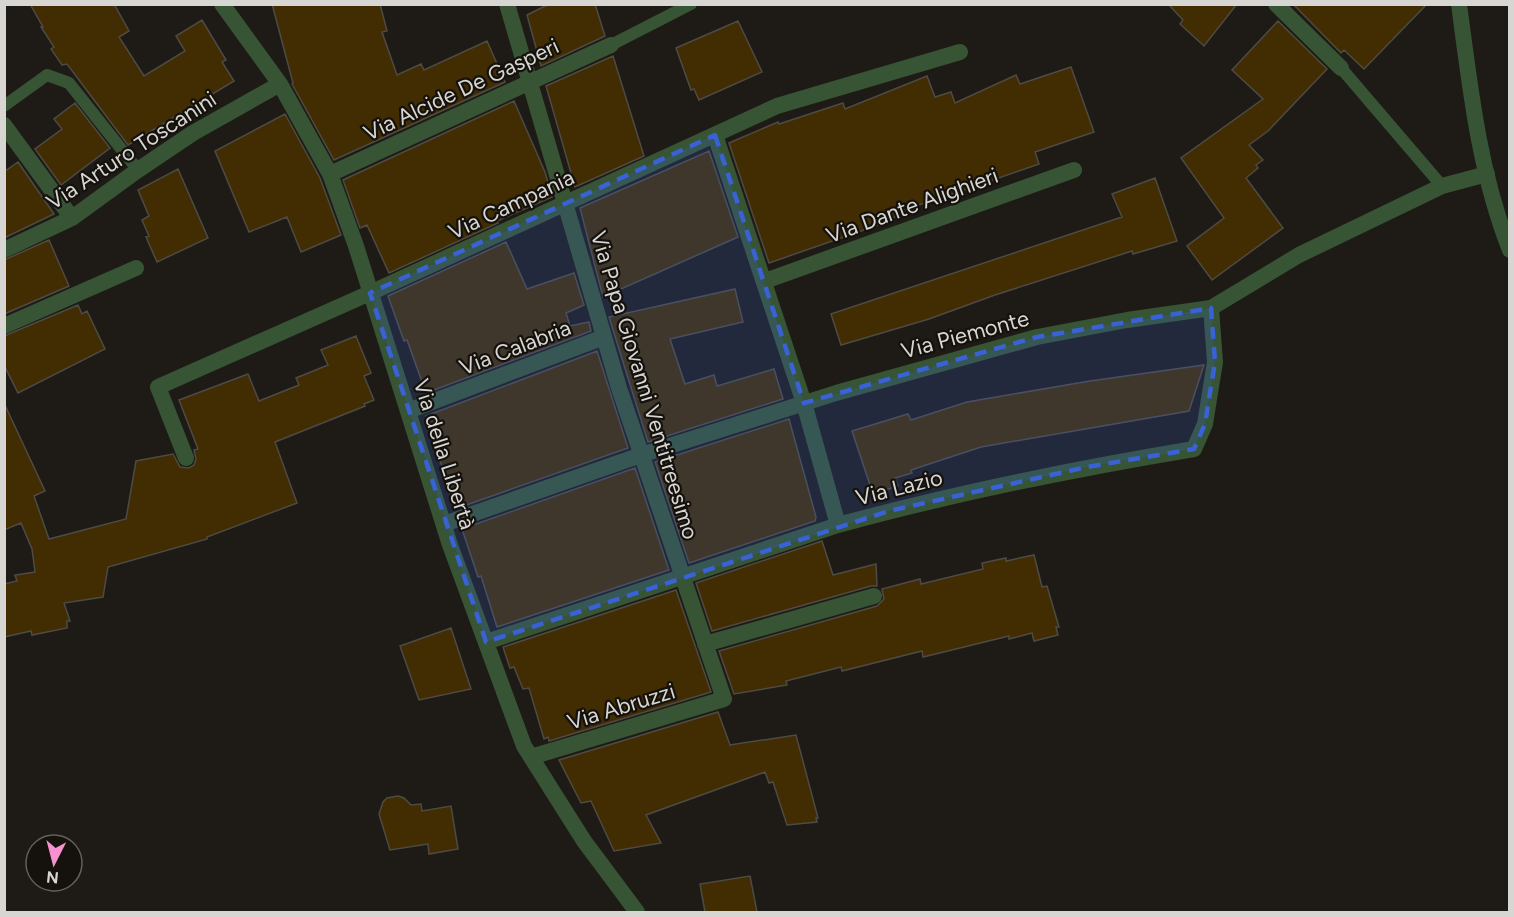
<svg xmlns="http://www.w3.org/2000/svg" width="1514" height="917" viewBox="0 0 1514 917" font-family="Figtree,sans-serif">
	<rect width="100%" height="100%" fill="#1e1b16"/>
	<path fill="#422c01" stroke="#4e4b45" stroke-width="1.5" d="M30 4H114L129 31 119 37 144 76 185 51 176 36 202 20 226 60 222 62 234 81 128 145 67 64 62 65 51 49 54 47 41 27H43Z
		M272 4H380L387 31 382 32 397 75 421 64 424 70 487 41 505 82 334 160 292 84 293 83Z
		M549 4H595L605 36 541 66 527 15Z
		M1168 4H1237L1204 46 1180 24 1183 20Z
		M1293 4H1427L1364 69 1344 50 1341 53Z
		M738 21 762 72 699 100 694 89 691 90 676 48Z
		M1278 21 1327 69 1268 131 1249 145 1263 160 1256 165 1258 168 1246 178 1283 228 1212 280 1187 246 1224 218 1181 158 1263 99 1232 70Z
		M613 56 644 156 575 187 546 86Z
		M1071 67 1094 132 1035 152 1039 164 933 201 932 200 897 213 898 216 880 222 881 224 769 263 729 143 778 122 779 124 843 103 845 109 927 76 935 97 951 92 955 103 1016 75 1020 84Z
		M514 101 545 172 552 197 497 221 498 223 389 273 367 225 360 228 343 180Z
		M75 103 110 148 61 185 35 149 62 129 54 119Z
		M285 114 320 178 341 235 301 252 287 217 249 232 215 151Z
		M709 151 738 237 603 297 580 208Z
		M18 162 54 214 4 238V172Z
		M178 169 208 238 157 262 146 237 149 236 142 220 149 216 138 190Z
		M1155 178 1177 241 1133 254 1132 251 995 295 929 319 841 345 831 314 1122 217 1112 194Z
		M49 240 69 286 4 314V260Z
		M506 242 527 289 574 273 584 305 566 313 570 326 589 322 591 331 426 393 407 340 404 341 388 296Z
		M735 289 743 322 670 339 685 384 714 375 717 386 774 369 783 399 648 442 609 317Z
		M78 305 82 314 87 311 105 349 18 393 4 365V336Z
		M356 336 371 373 364 376 374 400 364 404 365 406 275 442 297 503 207 537V539L108 567 103 597 64 603 70 621H67V628L32 635 31 631 4 637V584L17 581 15 575 35 572 32 549 21 523 4 530V403L45 491 34 496 49 539 126 519 136 461 173 454 180 467 189 468 194 465 196 459 194 450 198 449 179 400 248 374 259 401 299 385 296 378 328 365 321 350Z
		M597 351 628 448 455 509 426 416Z
		M1204 365 1189 411 981 447 911 470 912 473 895 478 898 486 873 494 852 431 908 414 911 420 967 402 1090 381Z
		M789 419 816 517 815 521 689 563 655 462Z
		M635 468 669 570 497 627 481 576 478 577 462 529Z
		M822 541 833 575 876 564 877 586H871L712 631 696 583Z
		M1034 555 1042 587 1047 586 1059 627H1056L1058 635 1034 641 1032 633 1009 639V636L923 657 922 651 842 671 841 667 786 681 787 685 734 694 719 651 877 606 884 599 882 589 920 579 921 584 983 569 982 563 1006 558V561Z
		M676 590 711 692 549 741 548 737 544 739 529 688 523 689 514 667 510 668 503 647Z
		M451 628 471 689 419 700 400 646Z
		M718 712 730 745 796 735 818 818H816L817 822 787 825 773 782 769 783 765 772 646 815 661 843 614 851 591 801 581 803 559 760Z
		M398 796 404 798 411 805 421 804 422 811 451 806 458 849 429 854 428 844 390 850 379 814 383 802 387 798Z
		M750 876 757 912H705L700 884Z"/>
	<g fill="none" stroke-linecap="round" stroke-linejoin="round">
		<path stroke="#375434" stroke-width="12" d="M611 45 691 4
			M1341 68 1442 186
			M4 106 47 75 69 83 138 170"/>
		<path stroke="#375434" stroke-width="16" d="M222 4 280 84 330 174 356 246 450 545 524 746 584 841 637 912
			M507 4 619 388 724 699 531 757
			M1276 4 1341 68
			M4 125 72 218
			M715 135 804 403 838 525
			M330 174 611 45
			M4 250 72 218 138 170 193 133 280 84
			M765 281 1074 170
			M4 326 136 268
			M408 411 604 337
			M186 458 158 387 370 293 777 106 960 52
			M444 524 641 455 836 393 1037 337 1127 320 1211 308 1299 255 1442 186 1487 174
			M486 642 838 525C955 493 1074 469 1194 449L1205 424 1215 362 1211 308
			M705 644 874 596"/>
		<path stroke="#375434" stroke-width="16" d="M1459 4C1470 87 1479 172 1510 250"/>
	</g>
	<path fill="#3962d7" fill-opacity="0.2" stroke="#3962d7" stroke-width="4.5" stroke-dasharray="12 8" stroke-linejoin="round" d="M715 135 804 403 1037 337 1211 308 1215 362 1205 424 1194 449 1087 467 889 511 486 642 370 293Z"/>
	<g text-anchor="middle" stroke-width="4.5" stroke-linejoin="round" paint-order="stroke">
		<g font-size="22" fill="#d8d6d3" stroke="#15120d">
			<text transform="translate(461 89) rotate(-25)" y="8">Via Alcide De Gasperi</text>
			<text transform="translate(131 150) rotate(-33)" y="8">Via Arturo Toscanini</text>
			<text transform="translate(511 204) rotate(-25)" y="8">Via Campania</text>
			<text transform="translate(912 205) rotate(-20)" y="8">Via Dante Alighieri</text>
			<text transform="translate(965 334) rotate(-15)" y="8">Via Piemonte</text>
			<text transform="translate(515 347) rotate(-21)" y="8">Via Calabria</text>
			<text transform="translate(645 385) rotate(73)" y="8">Via Papa Giovanni Ventitreesimo</text>
			<text transform="translate(445 454) rotate(72)" y="8">Via della Libertà</text>
			<text transform="translate(899 487) rotate(-14)" y="8">Via Lazio</text>
			<text transform="translate(621 706) rotate(-17)" y="8">Via Abruzzi</text>
		</g>
	</g>
	<rect width="1514" height="917" fill="none" stroke="#d8d6d3" stroke-width="12"/>
	<g transform="translate(54 863) rotate(186)"><circle r="28" fill="#15120d" stroke="#63605c" stroke-width="1.5"/>
	<path d="M0-4.5L10 22L0 15L-10 22Z" fill="#f790ce"/>
	<text y="-9" font-size="16" font-weight="bold" text-anchor="middle" fill="#d8d6d3">N</text>
	</g>
</svg>
